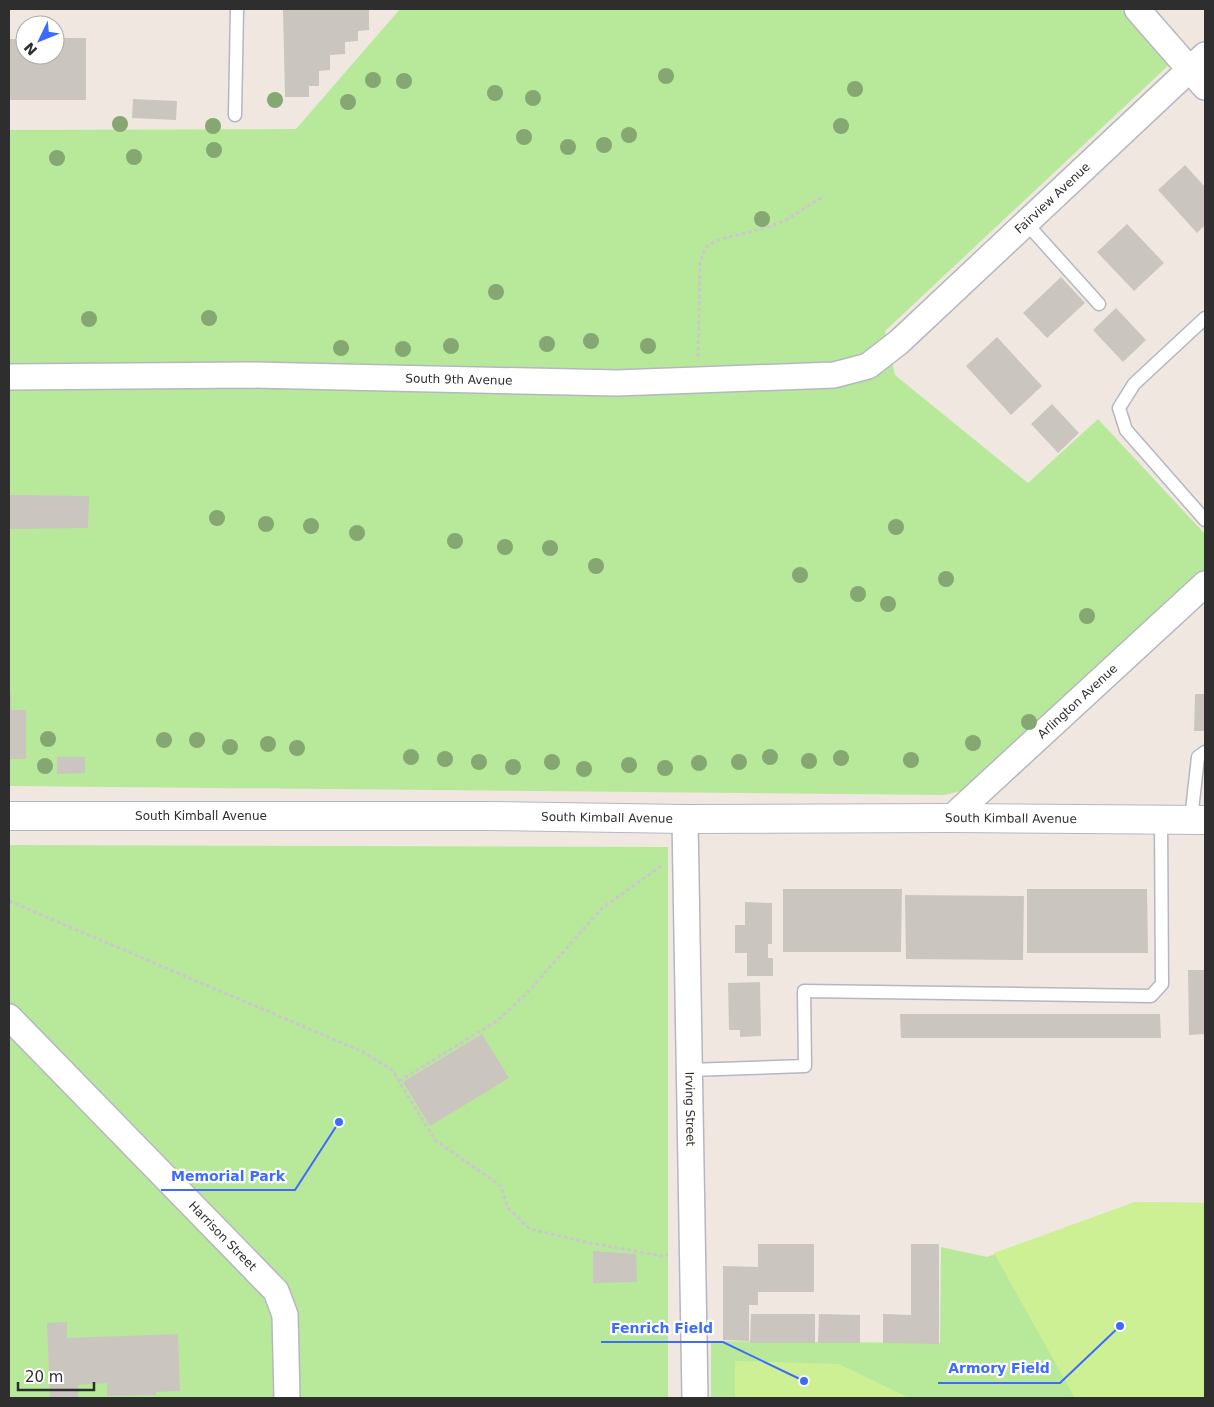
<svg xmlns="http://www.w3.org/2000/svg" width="1214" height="1407" viewBox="0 0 1214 1407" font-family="'DejaVu Sans',sans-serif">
	<rect width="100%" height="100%" fill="#f0e8e0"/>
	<path fill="#b8e99a" d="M400 9H1121L1171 63 885 331 895 375 1028 483 1098 419 1205 534V571L975 782 961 791 945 795 9 786V130L296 129Z
		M9 845 668 847V1398H9Z
		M1135 1202 1205 1203V1398H711V1341L940 1343 941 1247 987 1257Z"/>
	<path fill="#cef095" d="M1135 1202 1205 1203V1398H1075L994 1253Z
		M735 1361 839 1364 909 1398H735Z"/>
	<path fill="#cbc5bf" d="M283 9H369V30L358 31V41L345 42V54L330 55V70L319 71V86H309V97H285Z
		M55 38H86V100H9V39H25V55H55Z
		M133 99 177 101 176 120 132 118Z
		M1185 165 1205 187V225L1197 233 1158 190Z
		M1127 224 1164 263 1134 291 1097 252Z
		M1061 277 1085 303 1047 338 1023 313Z
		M1116 308 1146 340 1123 362 1093 330Z
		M997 337 1042 386 1011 415 966 366Z
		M1052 404 1079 433 1058 453 1031 424Z
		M9 495 89 496 88 528 9 529Z
		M9 694H11V710H26V759H9Z
		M1195 694H1205V731H1194Z
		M57 757H85V773L57 774Z
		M783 889H902L901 952H783Z
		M1027 889H1147L1148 953H1027Z
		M905 895 1024 896 1023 960 906 959Z
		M745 902 772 903V944H768V958H773V976H747V953H735V925H745Z
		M1188 970H1205V1034L1189 1035Z
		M760 982 761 1036 740 1037V1030H729L728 983Z
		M900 1014H1160L1161 1038H901Z
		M482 1034 509 1078 430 1126 403 1082Z
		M758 1244H814V1292H758V1305H749V1341L723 1340V1266L758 1267Z
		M911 1244H939V1344L883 1343V1314L911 1315Z
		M593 1251 636 1254 637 1282 593 1283Z
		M751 1314H815V1343H750Z
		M819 1314 860 1315V1343H818Z
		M67 1322V1338L178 1334 180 1391 156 1392V1395L107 1396V1383L78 1385V1398H50L47 1323Z"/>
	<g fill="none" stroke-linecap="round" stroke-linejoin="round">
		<defs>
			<path id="lane" d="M235 115 237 9
				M1026 223 1099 304
				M1205 318 1134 384 1119 408 1126 430 1205 520
				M1191 819 1198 757 1205 752
				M689 1070 805 1066 804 991 1151 996 1162 984 1161 819"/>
			<g id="street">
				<path d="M1137 9 1205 87"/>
				<path id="s1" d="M9 377 250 375 617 383 834 375 868 366 899 342 1205 55"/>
				<path id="s2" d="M951 818 1205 584"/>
				<path id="s3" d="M685 819 695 1398"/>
				<path id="s4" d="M9 1017 276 1291 285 1315 287 1398"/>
			</g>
			<g id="secondary">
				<path id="s5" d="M9 816H488L685 819 951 818 1205 820"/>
			</g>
		</defs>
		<use href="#lane" stroke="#b4b7c2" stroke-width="15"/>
		<use href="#street" stroke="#b4b7c2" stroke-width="28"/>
		<use href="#secondary" stroke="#b4b7c2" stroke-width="30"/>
		<path stroke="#c9c9c9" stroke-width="3" stroke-dasharray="4 2.5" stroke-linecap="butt" d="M698 357 700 263 705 248 712 243 725 238 766 228 786 220 824 196
			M9 901 363 1052 392 1070 435 1140 501 1186 508 1208 530 1229 590 1243 662 1256 668 1255
			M399 1081 497 1021 527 993 601 909 661 866"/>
		<use href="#lane" stroke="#fff" stroke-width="12"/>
		<use href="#street" stroke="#fff" stroke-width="25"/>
		<use href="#secondary" stroke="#fff" stroke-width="28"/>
	</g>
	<g fill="#85a771">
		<circle cx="666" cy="76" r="8"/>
		<circle cx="373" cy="80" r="8"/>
		<circle cx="404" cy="81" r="8"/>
		<circle cx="855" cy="89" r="8"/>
		<circle cx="495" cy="93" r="8"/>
		<circle cx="533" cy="98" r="8"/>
		<circle cx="275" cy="100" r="8"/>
		<circle cx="348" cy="102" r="8"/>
		<circle cx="120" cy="124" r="8"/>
		<circle cx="213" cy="126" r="8"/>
		<circle cx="841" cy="126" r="8"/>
		<circle cx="629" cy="135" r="8"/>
		<circle cx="524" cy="137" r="8"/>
		<circle cx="604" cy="145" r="8"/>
		<circle cx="568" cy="147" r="8"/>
		<circle cx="214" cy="150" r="8"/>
		<circle cx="134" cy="157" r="8"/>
		<circle cx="57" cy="158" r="8"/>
		<circle cx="762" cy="219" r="8"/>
		<circle cx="496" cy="292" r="8"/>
		<circle cx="209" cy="318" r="8"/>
		<circle cx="89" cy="319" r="8"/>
		<circle cx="591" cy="341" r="8"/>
		<circle cx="547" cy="344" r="8"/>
		<circle cx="451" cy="346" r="8"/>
		<circle cx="648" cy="346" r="8"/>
		<circle cx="341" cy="348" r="8"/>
		<circle cx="403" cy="349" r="8"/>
		<circle cx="217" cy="518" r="8"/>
		<circle cx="266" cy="524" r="8"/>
		<circle cx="311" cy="526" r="8"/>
		<circle cx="896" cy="527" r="8"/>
		<circle cx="357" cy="533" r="8"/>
		<circle cx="455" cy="541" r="8"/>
		<circle cx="505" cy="547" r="8"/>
		<circle cx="550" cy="548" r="8"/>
		<circle cx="596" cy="566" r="8"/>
		<circle cx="800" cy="575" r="8"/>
		<circle cx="946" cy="579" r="8"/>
		<circle cx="858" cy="594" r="8"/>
		<circle cx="888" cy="604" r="8"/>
		<circle cx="1087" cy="616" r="8"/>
		<circle cx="1029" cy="722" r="8"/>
		<circle cx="48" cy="739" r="8"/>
		<circle cx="164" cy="740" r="8"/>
		<circle cx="197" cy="740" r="8"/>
		<circle cx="973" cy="743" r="8"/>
		<circle cx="268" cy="744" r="8"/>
		<circle cx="230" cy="747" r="8"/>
		<circle cx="297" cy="748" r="8"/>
		<circle cx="411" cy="757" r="8"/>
		<circle cx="770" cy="757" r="8"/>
		<circle cx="841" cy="758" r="8"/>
		<circle cx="445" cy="759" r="8"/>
		<circle cx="911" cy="760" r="8"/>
		<circle cx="809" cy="761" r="8"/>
		<circle cx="479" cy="762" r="8"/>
		<circle cx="552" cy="762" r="8"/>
		<circle cx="739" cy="762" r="8"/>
		<circle cx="699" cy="763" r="8"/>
		<circle cx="629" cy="765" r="8"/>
		<circle cx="45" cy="766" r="8"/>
		<circle cx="513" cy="767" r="8"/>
		<circle cx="665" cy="768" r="8"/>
		<circle cx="584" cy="769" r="8"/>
	</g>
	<g text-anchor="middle" stroke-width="4.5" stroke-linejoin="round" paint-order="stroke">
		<g font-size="12" fill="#2e2e2e" stroke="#fff">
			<text dy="4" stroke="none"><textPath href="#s1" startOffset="1110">Fairview Avenue</textPath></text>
			<text dy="4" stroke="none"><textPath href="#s1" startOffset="450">South 9th Avenue</textPath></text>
			<text dy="4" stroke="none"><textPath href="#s2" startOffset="172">Arlington Avenue</textPath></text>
			<text dy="4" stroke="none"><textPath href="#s5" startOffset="192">South Kimball Avenue</textPath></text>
			<text dy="4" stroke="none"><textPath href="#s5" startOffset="598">South Kimball Avenue</textPath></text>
			<text dy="4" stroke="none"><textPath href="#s5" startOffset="1002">South Kimball Avenue</textPath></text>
			<text dy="4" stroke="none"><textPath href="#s3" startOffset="290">Irving Street</textPath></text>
			<text dy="4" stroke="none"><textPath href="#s4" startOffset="306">Harrison Street</textPath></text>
		</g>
	</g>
	<path fill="none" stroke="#3d6aff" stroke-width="2" d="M339 1122L295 1190H161M804 1381L723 1342H601M1120 1326L1060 1383H938"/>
	<g fill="#3d6aff" stroke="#fff" stroke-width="2">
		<circle cx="339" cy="1122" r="5"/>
		<circle cx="804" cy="1381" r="5"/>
		<circle cx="1120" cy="1326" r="5"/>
	</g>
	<g font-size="14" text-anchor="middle" font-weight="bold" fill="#3d6aff" stroke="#fff" stroke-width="4.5" stroke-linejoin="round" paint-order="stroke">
		<text x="228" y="1181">Memorial Park</text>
		<text x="662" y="1333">Fenrich Field</text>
		<text x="999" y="1373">Armory Field</text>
	</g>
	<rect width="1214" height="1407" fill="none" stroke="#2e2e2e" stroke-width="20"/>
	<g transform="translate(40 40) rotate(227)"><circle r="24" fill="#ffffff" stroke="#ababab"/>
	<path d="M0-4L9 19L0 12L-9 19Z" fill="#3d6aff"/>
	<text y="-8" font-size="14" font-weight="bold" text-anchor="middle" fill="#2e2e2e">N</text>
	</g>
	<path d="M18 1382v8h76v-8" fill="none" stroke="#2e2e2e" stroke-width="2.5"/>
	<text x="25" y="1382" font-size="15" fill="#2e2e2e" stroke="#ffffff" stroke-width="4" paint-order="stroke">20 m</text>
</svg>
